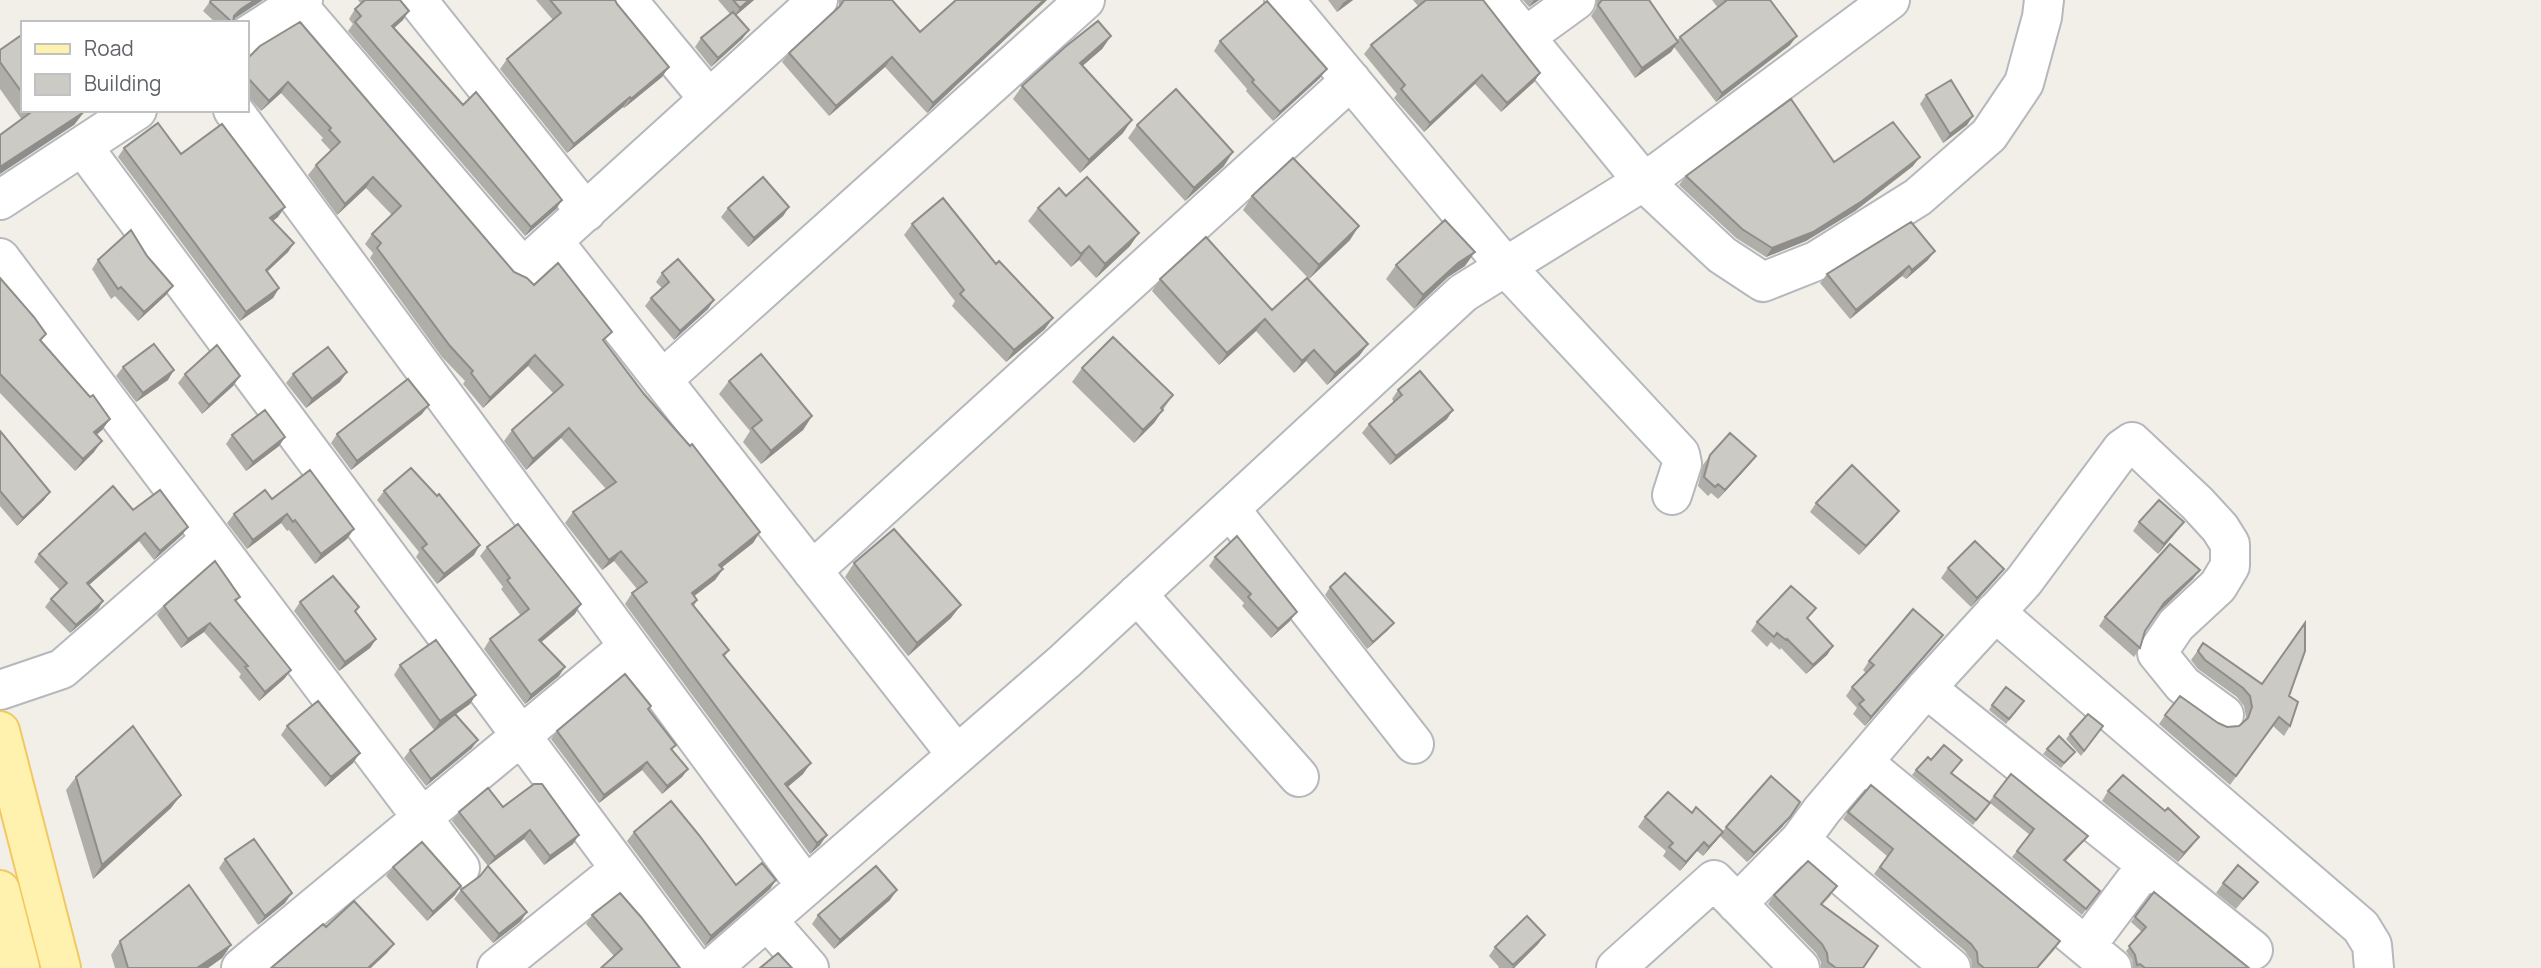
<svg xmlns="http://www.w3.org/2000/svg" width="2541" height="968" viewBox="0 0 2541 968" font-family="Manrope,sans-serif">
	<rect width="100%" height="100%" fill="#f1efe8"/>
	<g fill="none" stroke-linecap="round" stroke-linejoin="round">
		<defs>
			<path id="minor" d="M293 0 523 268 818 0
				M417 0 586 212
				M627 0 709 99
				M1284 0 1506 267 1680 454 1682 464 1672 495
				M1495 0 1643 181 1722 255 1763 282 1816 261 1918 197 1989 135 2024 83 2042 17 2044 0
				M247 36 303 0
				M1525 37 1576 0
				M233 110 806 886
				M83 147 694 968
				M0 200 137 110
				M553 241 957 755
				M0 258 460 868
				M662 380 1085 0
				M1230 509 1414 744
				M812 571 1351 80
				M1137 594 1299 777
				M1995 612 2361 927 2372 945 2374 968
				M1926 688 2253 950
				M0 690 62 669 211 539
				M1864 763 2112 968
				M1800 840 1951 968
				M1737 904 1800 840 1822 810 1926 688 2024 581 2122 449 2132 442 2197 503 2220 528 2230 544V566L2218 586 2176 625 2157 653 2183 685 2224 715
				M767 920 809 968
				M2086 946 2147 865
				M241 968 628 647
				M497 968 620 869
				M712 968 1065 661 1463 293 1660 171 1890 0
				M1616 968 1714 880 1800 968"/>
			<path id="major" d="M0 731 61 968
				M0 890 20 968"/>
		</defs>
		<use href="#minor" stroke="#b5b8bc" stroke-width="42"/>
		<use href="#major" stroke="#f2c960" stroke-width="42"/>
		<use href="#minor" stroke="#fff" stroke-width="38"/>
		<use href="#major" stroke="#fff2af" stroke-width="38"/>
	</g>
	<path fill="#afaea9" d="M211 0 235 18 233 23H216L203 11Z
		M358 0H400L403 20 394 28 463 105 562 200 556 209 525 236 348 31 353 24 349 19 355 9 361 4Z
		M536 0H615L662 77 624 108 623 107 567 153 500 69 507 59 553 20Z
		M718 0H754L736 15 749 30 742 39 711 67 695 47 701 38 730 14Z
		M839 0H892L920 32 1047 0 927 113 885 67 829 116 782 62 789 53 839 7Z
		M1328 0H1353L1337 12Z
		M1413 0H1483L1540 73 1534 82 1501 112 1475 84 1424 132 1394 98 1397 94 1364 54 1371 45 1418 6Z
		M1523 0H1539L1529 7Z
		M1597 0H1649L1677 40 1680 37 1718 8 1712 0H1770L1790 45 1716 102 1674 47 1671 52 1635 78 1591 16 1596 8Z
		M23 34V110H83L84 112 74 125 22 120 0 89V50Z
		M1111 36 1102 49 1082 66 1123 133 1080 173 1013 99 1022 86Z
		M1220 41 1320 78 1273 121 1246 91 1247 89 1214 51Z
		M260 46 514 272 534 285 605 342 644 394 760 532 753 543 721 568 723 569 715 580 694 596 697 600 694 606 729 650 725 656 803 774 788 787 820 845 810 854 625 604 632 593 637 589 614 561 602 570 565 523 573 512 606 489 561 438 526 470 504 441 512 430 554 394 528 366 483 408 463 384 465 381 442 357 370 258 373 253 365 244 372 234 392 215 366 188 337 215 308 175 316 165 331 151 321 140 323 138 281 93 261 111 247 95V59Z
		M1926 95 1967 125 1943 143 1920 104Z
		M1137 125 1224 166 1185 201 1128 138Z
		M124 148 181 154 278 217 273 221 294 243 288 252 267 272 279 288 273 298 240 321 118 157Z
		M1834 162 1913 166 1855 211 1806 241 1766 257 1736 238 1679 185 1686 176Z
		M1066 196 1130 246 1096 278 1079 260 1071 267 1028 221 1038 208Z
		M1252 196 1350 240 1309 279 1243 210Z
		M789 207 783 216 748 247 721 217 728 208Z
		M912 224 1045 329 1006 362 952 306 955 301 904 235Z
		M147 256 173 286 166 295 138 321 115 296 111 299 92 269 98 260Z
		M1928 260 1906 279 1902 276 1850 319 1820 283 1827 274Z
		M1396 265 1465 266 1448 277 1414 309 1386 279Z
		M662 273 714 300 708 309 674 340 645 306 651 298 662 288 656 282Z
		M0 278 46 334 41 341 90 397 110 419 102 430 96 435 94 452 75 471 0 393Z
		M1160 279 1272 310 1368 344 1359 356 1327 385 1306 361 1294 373 1256 331 1219 365 1152 291Z
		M123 367 168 380 136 402 116 376Z
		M1082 368 1173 395 1154 423 1134 443 1072 382Z
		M185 374 240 376 233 386 202 414 178 383Z
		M293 374 340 382 306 408 286 383Z
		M729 381 812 416 803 430 761 464 743 442 750 431 719 394Z
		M1398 390 1447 419 1390 465 1362 433 1369 424 1394 402 1392 399Z
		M422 414 351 470 331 443 337 434Z
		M0 431 44 500 17 526 0 506Z
		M232 435 285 437 279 446 246 471 226 444Z
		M1710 455 1756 456 1749 465 1718 499 1711 493 1708 496 1698 486 1703 465Z
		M384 491 474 555 437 584 416 557 419 552 377 500Z
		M272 499 347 539 315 564 289 530 287 531 281 523 247 549 227 523 234 514Z
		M1816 503 1899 511 1892 520 1859 555 1810 512Z
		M133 510 182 535 154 560 139 541 89 585 103 601 98 609 70 633 45 607 51 599 60 590 34 562 39 554Z
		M2139 522 2177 531 2158 554 2133 531Z
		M487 547 575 614 541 642 559 676 525 704 484 649 490 639 521 616 501 589 503 587 480 556Z
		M1215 557 1290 621 1271 638 1242 606 1244 603 1209 566Z
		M854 563 951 618 908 656 845 577Z
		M1948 568 1997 578 1971 607 1941 578Z
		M2200 570 2193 579 2158 612 2145 631 2140 648 2134 657 2099 626 2105 617Z
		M1330 587 1388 630 1367 649 1325 595Z
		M240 597 236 602 291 670 284 679 259 701 239 677 241 674 204 632 181 648 157 615 164 606Z
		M300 602 359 607 356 612 376 639 370 648 339 671 294 611Z
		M1808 619 1833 646 1827 655 1806 674 1781 648 1780 650 1771 642 1767 647 1751 631 1757 622Z
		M2203 643 2262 684 2289 696 2290 726 2284 736 2273 726 2230 785 2159 724 2165 715 2218 723 2227 727 2239 726 2244 722 2246 717 2244 706 2237 697 2198 669 2191 660Z
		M1936 644 1865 726 1853 714 1857 708 1846 696 1852 687 1866 673 1863 670 1869 661Z
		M400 665 470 704 456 714 472 748 426 786 404 758 410 750 443 723 434 730 394 675Z
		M2024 701 2006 724 1989 710 1992 705Z
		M649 710 672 750 688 769 682 777 662 794 642 770 599 803 551 739 557 731Z
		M287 726 353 763 325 787 281 735Z
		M2103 726 2081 756 2066 739 2070 734Z
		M2047 749 2075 752 2061 768 2043 754Z
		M1931 760 1952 773 1989 802 2011 774 2088 836 2083 842 2065 861 2100 891 2082 915 2012 857 2030 835 1990 803 1973 825 1912 775 1916 770Z
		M76 777 171 808 93 879 66 790Z
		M2108 791 2192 846 2178 862 2102 801Z
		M503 807 573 844 544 865 524 839 488 866 452 821 459 812Z
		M1848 812 2055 949 2038 968H1972L1971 960 1965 951 1874 874 1887 856 1843 819Z
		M1692 813 1723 831 1726 827 1783 826 1747 862 1720 836 1703 856 1697 851 1680 871 1663 856 1666 851 1638 827 1645 817Z
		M634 832 736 885 776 880 770 889 705 946 627 841Z
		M225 859 285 903 258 925 219 868Z
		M393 867 455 895 427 921 386 876Z
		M2258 882 2236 909 2216 893 2223 883Z
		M461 890 521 921 493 943 454 899Z
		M2154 892 2249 968H2133L2132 960 2126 951 2142 932 2131 922Z
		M1774 895H1831L1822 905 1863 968H1821V962L1816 953 1768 904Z
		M890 900 834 949 812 924 818 915Z
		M592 915 680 968 614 956 586 924Z
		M1545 935 1538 944 1514 968H1498L1499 967 1489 956 1495 947Z
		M120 941 231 945 222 958 208 968H115L111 955Z"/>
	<path fill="#8f8d8a" d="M255 0H263L231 21 241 9Z
		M749 0H754L733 18 740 8Z
		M1044 0H1047L927 113 933 103Z
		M1347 0H1353L1337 12 1343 3Z
		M1534 0H1539L1529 7Z
		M409 11 403 20 386 35 392 26Z
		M749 30 742 39 711 67 718 58Z
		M1111 36 1102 49 1071 76 1080 63Z
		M1797 36 1790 45 1716 102 1722 93Z
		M1678 42 1671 52 1635 78 1642 68Z
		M892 57 885 67 829 116 836 106Z
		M669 67 662 77 624 108 631 99Z
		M1327 69 1320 78 1273 121 1280 112Z
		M1540 73 1534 82 1501 112 1507 103Z
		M1482 75 1475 84 1424 132 1430 123Z
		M288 82 281 93 261 111 269 101Z
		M630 97 623 107 567 153 574 144Z
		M84 112 74 125 0 174V167Z
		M1973 116 1967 125 1943 143 1950 134Z
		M1132 120 1123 133 1080 173 1089 160Z
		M1233 152 1224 166 1185 201 1194 188Z
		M1920 157 1913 166 1855 211 1806 241 1766 257 1772 248Z
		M373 177 366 188 337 215 345 204Z
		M562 200 556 209 525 236 531 227Z
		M285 207 278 217 264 227 270 218Z
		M789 207 783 216 748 247 754 238Z
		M1359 226 1350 240 1309 279 1319 265Z
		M1139 233 1130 246 1096 278 1105 264Z
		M294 243 288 252 259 279 266 270Z
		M1089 246 1079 260 1071 267 1081 254Z
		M1935 251 1928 260 1906 279 1912 270Z
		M1475 252 1465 266 1448 277 1414 309 1423 295 1458 263Z
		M1909 266 1902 276 1850 319 1856 310Z
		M173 286 166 295 138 321 144 312Z
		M279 288 273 298 240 321 246 312Z
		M714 300 708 309 674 340 680 331Z
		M1053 318 1045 329 1006 362 1014 350Z
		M1265 319 1256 331 1219 365 1227 353Z
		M1368 344 1359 356 1327 385 1335 373Z
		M1314 350 1306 361 1294 373 1302 361Z
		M535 355 528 366 483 408 490 398Z
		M174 370 168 380 136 402 143 393Z
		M347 372 340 382 306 408 312 399Z
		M240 376 233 386 202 414 209 405Z
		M429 405 422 414 351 470 357 461Z
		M1163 410 1154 423 1134 443 1143 430Z
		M1453 410 1447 419 1390 465 1396 456Z
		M812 416 803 430 761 464 771 451Z
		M110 419 102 430 86 444 94 432Z
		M569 428 561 438 526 470 533 459Z
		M285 437 279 446 246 471 253 462Z
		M102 441 94 452 75 471 83 459Z
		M1756 456 1749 465 1718 499 1725 490Z
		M50 492 44 500 17 526 23 518Z
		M1899 511 1892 520 1859 555 1866 546Z
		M287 514 281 523 247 549 253 540Z
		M2184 522 2177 531 2158 554 2164 544Z
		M188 527 182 535 154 560 160 551Z
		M354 529 347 539 315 564 321 554Z
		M760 532 753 543 711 576 719 565Z
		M145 533 139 541 82 591 87 583Z
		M480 545 474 555 437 584 444 574Z
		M621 551 614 561 602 570 609 560Z
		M723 569 715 580 684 604 692 593Z
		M2004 569 1997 578 1971 607 1977 598Z
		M2200 570 2193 579 2158 613 2164 603Z
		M103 601 98 609 70 633 76 625Z
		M581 604 575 614 533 649 539 640Z
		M961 605 951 618 908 656 917 643Z
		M1297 612 1290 621 1271 638 1278 629Z
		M210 623 204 632 181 648 188 639Z
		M1394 623 1388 630 1367 649 1373 642Z
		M1943 635 1936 644 1865 726 1871 717Z
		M376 639 370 648 339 671 345 662Z
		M1833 646 1827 655 1806 674 1813 665Z
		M565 667 559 676 525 704 531 695Z
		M291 670 284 679 259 701 265 692Z
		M476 695 470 704 434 730 440 721Z
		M478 740 472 748 426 786 431 779Z
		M360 753 353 763 325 787 331 777Z
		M647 762 642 770 599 803 604 795Z
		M811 763 803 774 780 793 785 784Z
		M688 769 682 777 662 794 667 786Z
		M181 795 171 808 93 879 102 865Z
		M1800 802 1783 826 1747 862 1754 853Z
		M530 830 524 839 488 866 495 857Z
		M1723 832 1716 841 1703 856 1709 847Z
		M579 835 573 844 544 865 550 856Z
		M827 835 820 845 810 854 817 843Z
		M2088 836 2083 842 2060 867 2064 860Z
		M2199 837 2192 846 2178 862 2184 853Z
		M1704 842 1697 851 1680 871 1686 862Z
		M776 880 770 889 705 946 711 936Z
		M461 886 455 895 427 921 433 912Z
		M897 890 890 900 834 949 840 940Z
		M292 893 285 903 258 925 265 916Z
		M527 912 521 921 493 943 499 934Z
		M1545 935 1538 944 1514 968H1512Z
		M394 944 387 953 371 968H368Z
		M231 945 222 958 208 968H197Z"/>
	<path fill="#cccac5" stroke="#8f8d8a" stroke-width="2" d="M211 0H255L241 9 234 16 233 23 210 2Z
		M365 0H400L409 11 392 26 463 105 476 92 562 200 531 227 355 22 361 16 355 9Z
		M550 0H615L617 4 669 67 631 99 630 97 574 144 507 59 561 13Z
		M733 0H749L740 8Z
		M844 0H892L920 32 956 0H1044L933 103 892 57 836 106 789 53 840 6Z
		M1426 0H1483L1540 73 1507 103 1482 75 1430 123 1401 89 1405 85 1371 45Z
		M1602 0H1649L1678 42 1642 68 1598 5Z
		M1725 0H1770L1797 36 1722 93 1680 37 1726 1Z
		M1267 1 1327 69 1280 112 1252 82 1254 80 1220 41Z
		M733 12 749 30 718 58 701 38Z
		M1098 21 1111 36 1080 63 1132 120 1089 160 1022 86 1065 47Z
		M300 22 514 272 527 278 534 285 558 263 612 332 603 340 644 394 690 446 692 444 760 532 719 565 723 569 692 593 697 600 692 604 729 650 723 655 811 763 785 784 827 835 817 843 632 593 647 582 621 551 609 560 573 512 616 482 569 428 533 459 512 430 563 385 535 355 490 398 471 373 473 371 450 346 377 248 381 243 372 234 401 206 373 177 345 204 316 165 340 142 329 130 331 128 288 82 269 101 250 80 247 79V59L260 46Z
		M23 34V94L0 62V50Z
		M1951 80 1973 116 1950 134 1926 95Z
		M1176 89 1233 152 1194 188 1137 125Z
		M1791 99 1834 162 1893 122 1920 157 1862 201 1813 232 1772 248 1742 229 1686 176Z
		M34 110H83L84 112 0 167V135Z
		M158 123 181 154 222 124 285 207 270 218 294 243 266 270 279 288 246 312 124 148Z
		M1293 158 1359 226 1319 265 1252 196Z
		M763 177 789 207 754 238 728 208Z
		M1087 177 1139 233 1105 264 1089 246 1081 254 1038 208 1059 188 1066 196Z
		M943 198 996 264 999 261 1053 318 1014 350 960 294 964 290 912 224Z
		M1445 220 1475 252 1458 263 1423 295 1396 265Z
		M1911 222 1935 251 1912 270 1909 266 1856 310 1827 274Z
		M131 230 147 256 173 286 144 312 121 287 118 289 98 260Z
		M1206 237 1272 310 1307 278 1368 344 1335 373 1314 350 1302 361 1265 319 1227 353 1160 279Z
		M678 259 714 300 680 331 651 298 669 282 662 273Z
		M0 278 34 317 46 334 40 340 90 397 93 395 110 419 94 432 102 441 83 459 0 374Z
		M1113 337 1173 395 1161 408 1163 410 1143 430 1082 368Z
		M154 344 174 370 143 393 123 367Z
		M217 345 240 376 209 405 185 374Z
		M328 347 347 372 312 399 293 374Z
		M761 354 812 416 771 451 752 428 762 420 729 381Z
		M1420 371 1453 410 1396 456 1369 424 1402 395 1398 390Z
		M408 379 429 405 357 461 337 434Z
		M265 410 285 437 253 462 232 435Z
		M0 431 50 492 23 518 0 491Z
		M1730 433 1756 456 1725 490 1718 484 1715 487 1704 477 1710 455Z
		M1852 465 1899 511 1866 546 1816 503Z
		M411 468 437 496 439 494 480 545 444 574 422 548 427 544 384 491Z
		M310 470 354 529 321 554 295 520 293 522 287 514 253 540 234 514 265 490 272 499Z
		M113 486 133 510 160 490 188 527 160 551 145 533 87 583 103 601 76 625 51 599 67 583 39 554Z
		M2159 500 2184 522 2164 544 2139 522Z
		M518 524 581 604 539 640 565 667 531 695 490 639 529 609 507 580 510 578 487 547Z
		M894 529 961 605 917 643 854 563Z
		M1237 536 1297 612 1278 629 1248 597 1251 594 1215 557Z
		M1975 541 2004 569 1977 598 1948 568Z
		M2170 544 2200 570 2164 603 2145 631 2140 648 2105 617Z
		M215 561 240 597 235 600 291 670 265 692 245 667 248 666 210 623 188 639 164 606Z
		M1345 573 1394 623 1373 642 1330 587Z
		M333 576 359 607 355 611 376 639 345 662 300 602Z
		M1791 586 1816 608 1807 618 1833 646 1813 665 1787 639 1786 640 1777 633 1774 637 1757 622Z
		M1913 609 1943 635 1871 717 1859 704 1864 700 1852 687 1874 665 1869 661Z
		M2305 623V651L2289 696 2298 702 2290 726 2279 717 2236 776 2165 715 2180 696 2218 723 2227 727 2239 726 2248 718 2252 707 2250 696 2243 688 2205 660 2198 651 2203 643 2262 684Z
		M436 640 476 695 440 721 400 665Z
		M625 674 651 706 648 709 676 745 671 749 688 769 667 786 647 762 604 795 557 731Z
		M2006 687 2024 701 2009 719 1992 705Z
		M318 701 360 753 331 777 287 726Z
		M455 714 478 740 431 779 410 750Z
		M2088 714 2103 726 2084 751 2070 734Z
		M133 726 181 795 102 865 76 777Z
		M2059 736 2075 752 2064 763 2047 749Z
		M1944 745 1962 760 1951 773 1990 803 1976 820 1916 770 1928 757 1931 760Z
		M2011 774 2088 836 2064 860 2100 891 2086 909 2017 851 2034 829 1994 796Z
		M2123 775 2165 811 2168 808 2199 837 2184 853 2108 791Z
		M1771 776 1800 802 1790 817 1754 853 1726 827Z
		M534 784H542L579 835 550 856 530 830 495 857 459 812 488 788 503 807Z
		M1871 785 2060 941 2037 968H1984L1978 963 1977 952 1971 944 1880 867 1893 849 1848 812Z
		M1668 792 1692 813 1696 807 1723 832 1709 847 1704 842 1686 862 1669 847 1673 843 1645 817Z
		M671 801 699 835 736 885 762 863 776 880 711 936 634 832Z
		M254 839 292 893 265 916 225 859Z
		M422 842 461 886 433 912 393 867Z
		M1808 861 1837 886 1821 904 1878 946 1863 968H1836L1828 962 1827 953 1822 944 1774 895Z
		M2238 865 2258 882 2243 899 2223 883Z
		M488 866 527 912 499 934 461 890 480 876Z
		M876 866 897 890 840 940 818 915Z
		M189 885 231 945 197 968H128L120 941Z
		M2154 892 2249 968H2145L2140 964 2137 965 2135 955 2129 946 2146 927 2135 917Z
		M620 893 641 917 680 968H601L622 949 592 915Z
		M354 901 394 944 368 968H271L323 924 326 927Z
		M1527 916 1545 935 1513 965 1495 947Z
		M778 953 792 968H760Z"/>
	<rect x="21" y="21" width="228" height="91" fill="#ffffff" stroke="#bfc1c3" stroke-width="2"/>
	<rect x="35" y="44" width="35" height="10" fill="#fff2af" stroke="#bfc1c3" stroke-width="2"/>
	<text x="84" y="56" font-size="21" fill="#5f6368">Road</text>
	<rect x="35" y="74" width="35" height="21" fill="#cccac5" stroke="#bfc1c3" stroke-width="2"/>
	<text x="84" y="91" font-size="21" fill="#5f6368">Building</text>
</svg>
